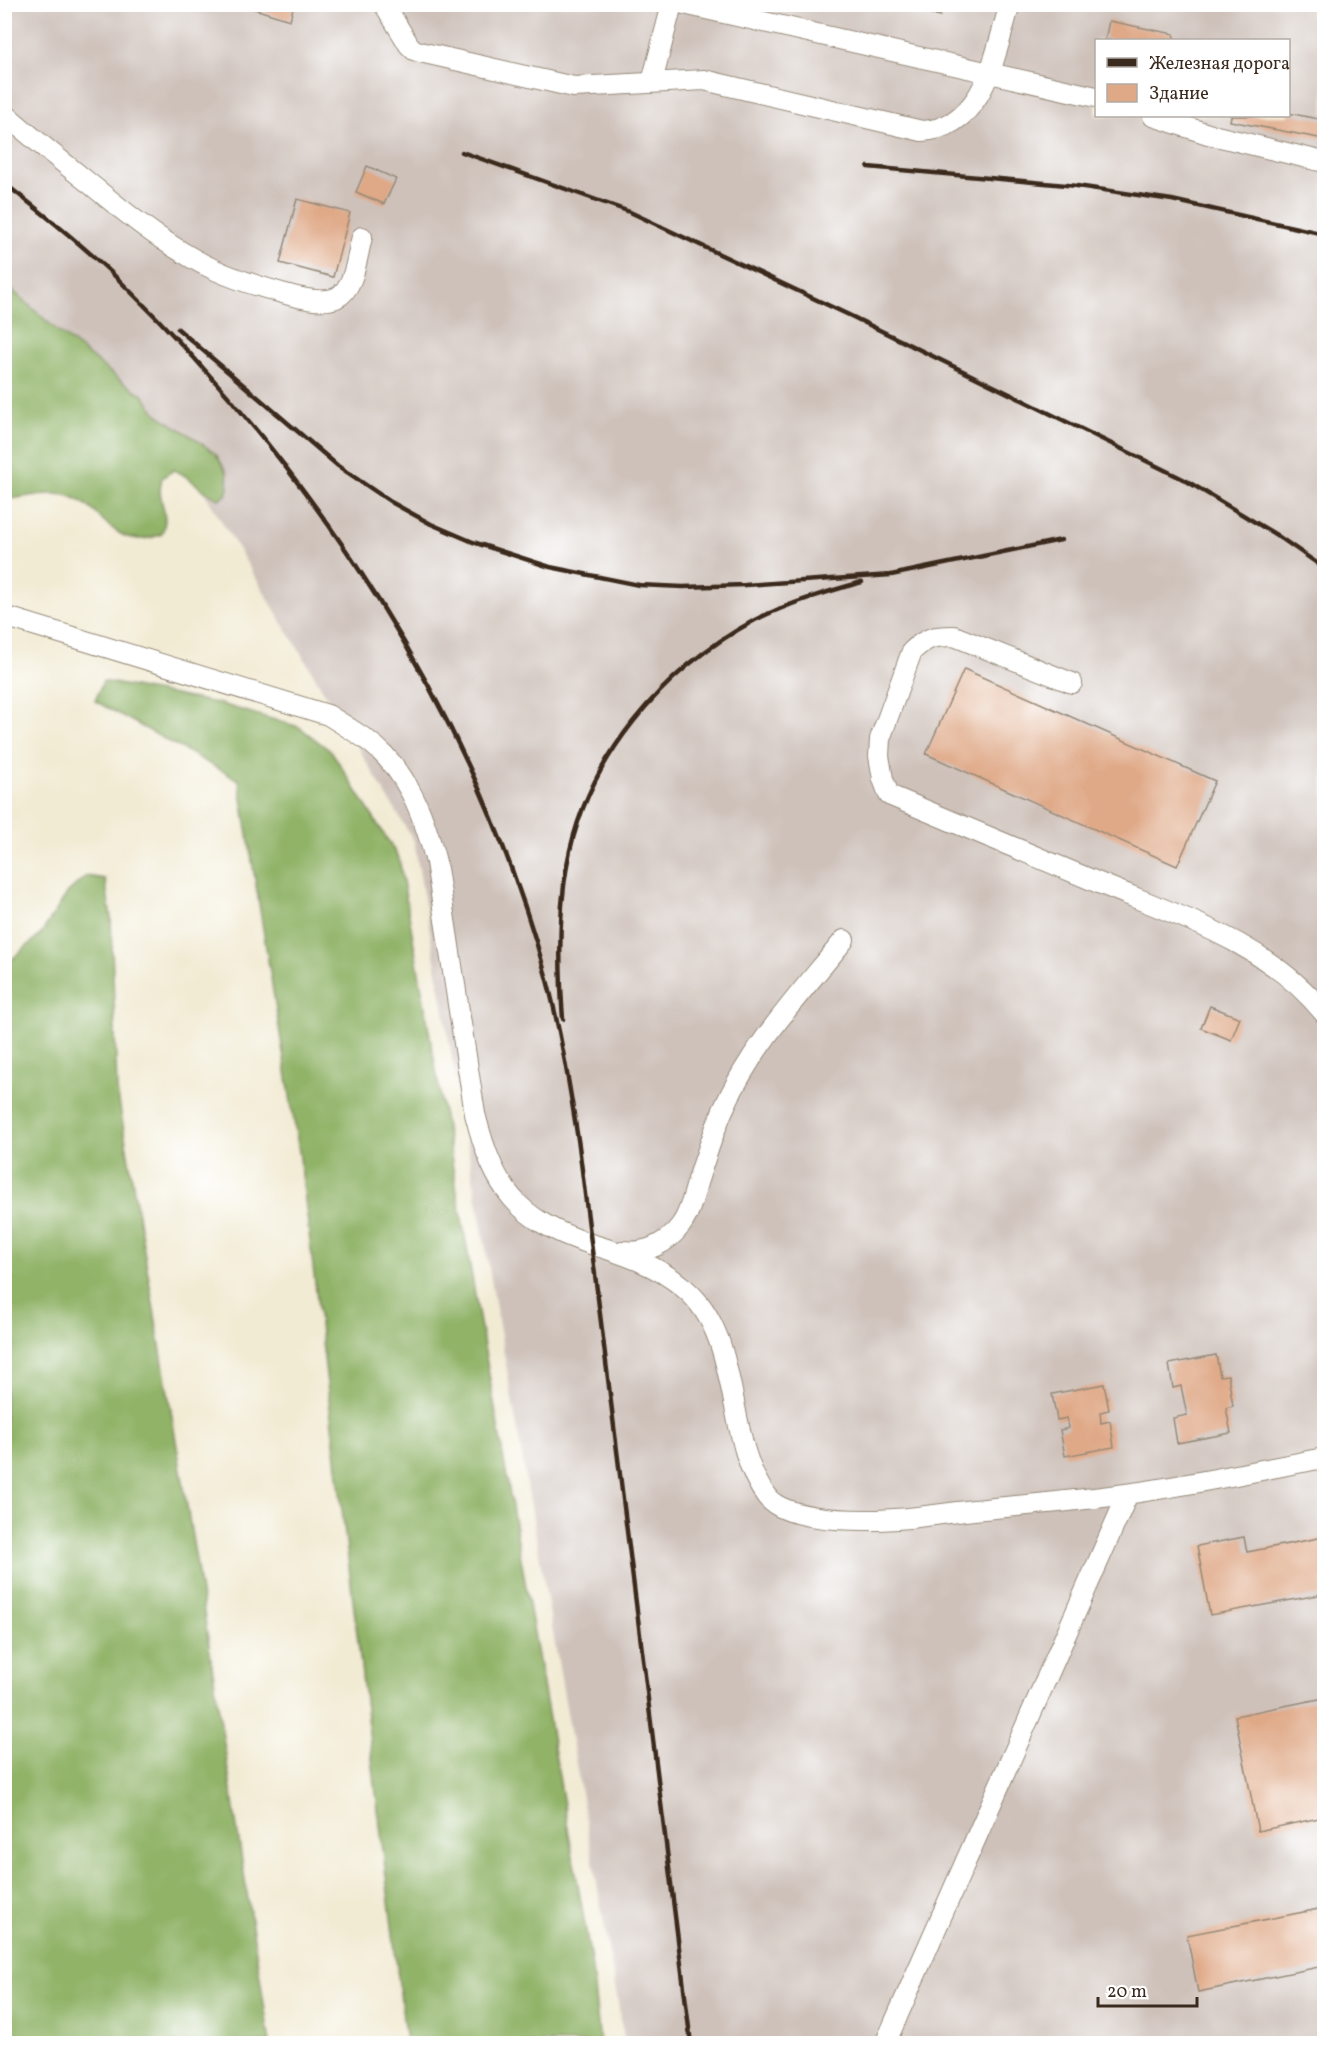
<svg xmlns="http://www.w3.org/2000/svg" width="1329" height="2048" viewBox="0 0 1329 2048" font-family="Vollkorn,serif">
	<rect width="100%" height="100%" fill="#fff"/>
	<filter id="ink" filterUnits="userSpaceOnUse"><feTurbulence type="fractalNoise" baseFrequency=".0167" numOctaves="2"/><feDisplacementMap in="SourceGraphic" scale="12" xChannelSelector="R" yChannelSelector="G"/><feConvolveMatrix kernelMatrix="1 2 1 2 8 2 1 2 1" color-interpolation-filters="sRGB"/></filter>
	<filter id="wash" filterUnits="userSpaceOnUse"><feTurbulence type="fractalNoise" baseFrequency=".008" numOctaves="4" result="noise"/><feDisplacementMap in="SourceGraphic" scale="24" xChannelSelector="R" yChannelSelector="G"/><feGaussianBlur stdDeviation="1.35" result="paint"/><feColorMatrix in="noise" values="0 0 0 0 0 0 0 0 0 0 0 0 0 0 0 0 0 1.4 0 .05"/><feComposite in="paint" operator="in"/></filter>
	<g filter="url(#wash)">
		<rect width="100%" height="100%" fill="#f2ebd4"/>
		<path fill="#cec1ba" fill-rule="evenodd" d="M5 5H1324V2043H625L414 841 175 444 5 298ZM1096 40H1288V116H1096Z"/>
		<path fill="#90b368" stroke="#666e43" stroke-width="1.5" d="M5 284 58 331 120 380 143 395 158 415 193 437 216 454 227 473 228 487 226 495 219 499C202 493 191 476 174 470L162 478C157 497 164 502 165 519 165 524 163 530 162 534 110 555 104 503 65 495 45 492 24 497 5 500Z
			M103 681 221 704 299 727 332 752 399 858 591 1960 600 2043H406L300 1158 239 780 95 701Z
			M86 876 105 879 111 918 117 1089 195 1554 270 2043H5V965L41 934 68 892Z"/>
		<g id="blocks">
			<path fill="#dfa886" d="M238 4H294L290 20Z
				M893 4H942L940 16Z
				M1109 21 1174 34 1173 40H1105Z
				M1288 113 1324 120V139L1230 121 1231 116H1288Z
				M367 166 396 179 384 204 356 192Z
				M297 199 350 213 333 277 280 263Z
				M964 669 1215 781 1177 866 926 754Z
				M1210 1006 1240 1018 1231 1040 1201 1028Z
				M1216 1355 1220 1376 1228 1375 1233 1406 1226 1408 1231 1433 1177 1443 1173 1418 1187 1415 1181 1386 1173 1388 1169 1364Z
				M1104 1384 1109 1410 1100 1412 1101 1423 1110 1421 1114 1447 1065 1456 1060 1430 1069 1428 1067 1418 1057 1420 1052 1394Z
				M1244 1537 1247 1552 1324 1537V1594L1210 1615 1197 1546Z
				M1324 1698V1817L1258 1831 1235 1716Z
				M1324 1908V1966L1198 1992 1187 1935Z"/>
		</g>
	</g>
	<g filter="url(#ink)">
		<use href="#blocks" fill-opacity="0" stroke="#968a79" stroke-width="1.5"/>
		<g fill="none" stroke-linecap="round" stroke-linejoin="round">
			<defs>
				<path id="service" d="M384 4 409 45 414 50 420 52 574 87 704 80 922 131C985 128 995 53 1010 4
					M684 4 1096 97
					M652 82 672 4
					M4 113C32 138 60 160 89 183 122 210 155 237 192 258 221 275 251 284 282 293 296 297 322 304 336 298 355 289 357 255 362 237
					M1153 116 1208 134 1324 162
					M4 616 328 715C341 723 354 731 367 740 407 769 424 816 436 862L475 1114C494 1189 517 1220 591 1244 624 1254 657 1265 684 1288 744 1337 723 1439 767 1497 784 1518 841 1520 866 1520 901 1521 939 1514 974 1510 1025 1505 1076 1501 1126 1494 1192 1485 1259 1470 1324 1458
					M1072 683 954 636C934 636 927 637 912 651L880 739 879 756 883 779 889 795C959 824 1029 853 1099 883 1178 916 1268 943 1324 1013
					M622 1251C646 1254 667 1244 681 1225 690 1213 693 1197 697 1183 705 1158 713 1133 723 1110 751 1046 801 993 844 940
					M885 2044 1128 1494"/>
			</defs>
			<use href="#service" stroke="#968a79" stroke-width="22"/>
			<use href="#service" stroke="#fff" stroke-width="20"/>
			<path stroke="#3b2a1e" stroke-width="4.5" d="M462 152 630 212 851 316 1185 480 1278 536 1324 568
				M868 167 1077 186 1172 200 1324 234
				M4 183C44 214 83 245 119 280 315 472 473 710 546 976 561 1032 570 1089 579 1146L691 2044
				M178 329 338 466 391 502 431 524 473 542 550 567 639 585 683 587 745 585 891 575 1061 540
				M563 1019C559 968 558 916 567 865 586 759 662 670 755 620 789 603 826 592 862 582"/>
		</g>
	</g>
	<rect width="1329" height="2048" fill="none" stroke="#fff" stroke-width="24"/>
	<rect x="1095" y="39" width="195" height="78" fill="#ffffff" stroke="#b1aaa5" stroke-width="1.5"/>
	<rect x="1107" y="58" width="30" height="9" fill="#3b2a1e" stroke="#b1aaa5" stroke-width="1.5"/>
	<text x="1149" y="69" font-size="18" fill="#3b2a1e">Железная дорога</text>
	<rect x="1107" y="84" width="30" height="18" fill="#dfa886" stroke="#b1aaa5" stroke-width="1.5"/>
	<text x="1149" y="99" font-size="18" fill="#3b2a1e">Здание</text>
	<path d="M1098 1997v9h99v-9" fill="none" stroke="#3b2a1e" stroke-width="3"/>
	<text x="1107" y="1997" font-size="18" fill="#3b2a1e" stroke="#ffffff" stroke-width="4.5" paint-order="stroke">20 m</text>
</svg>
